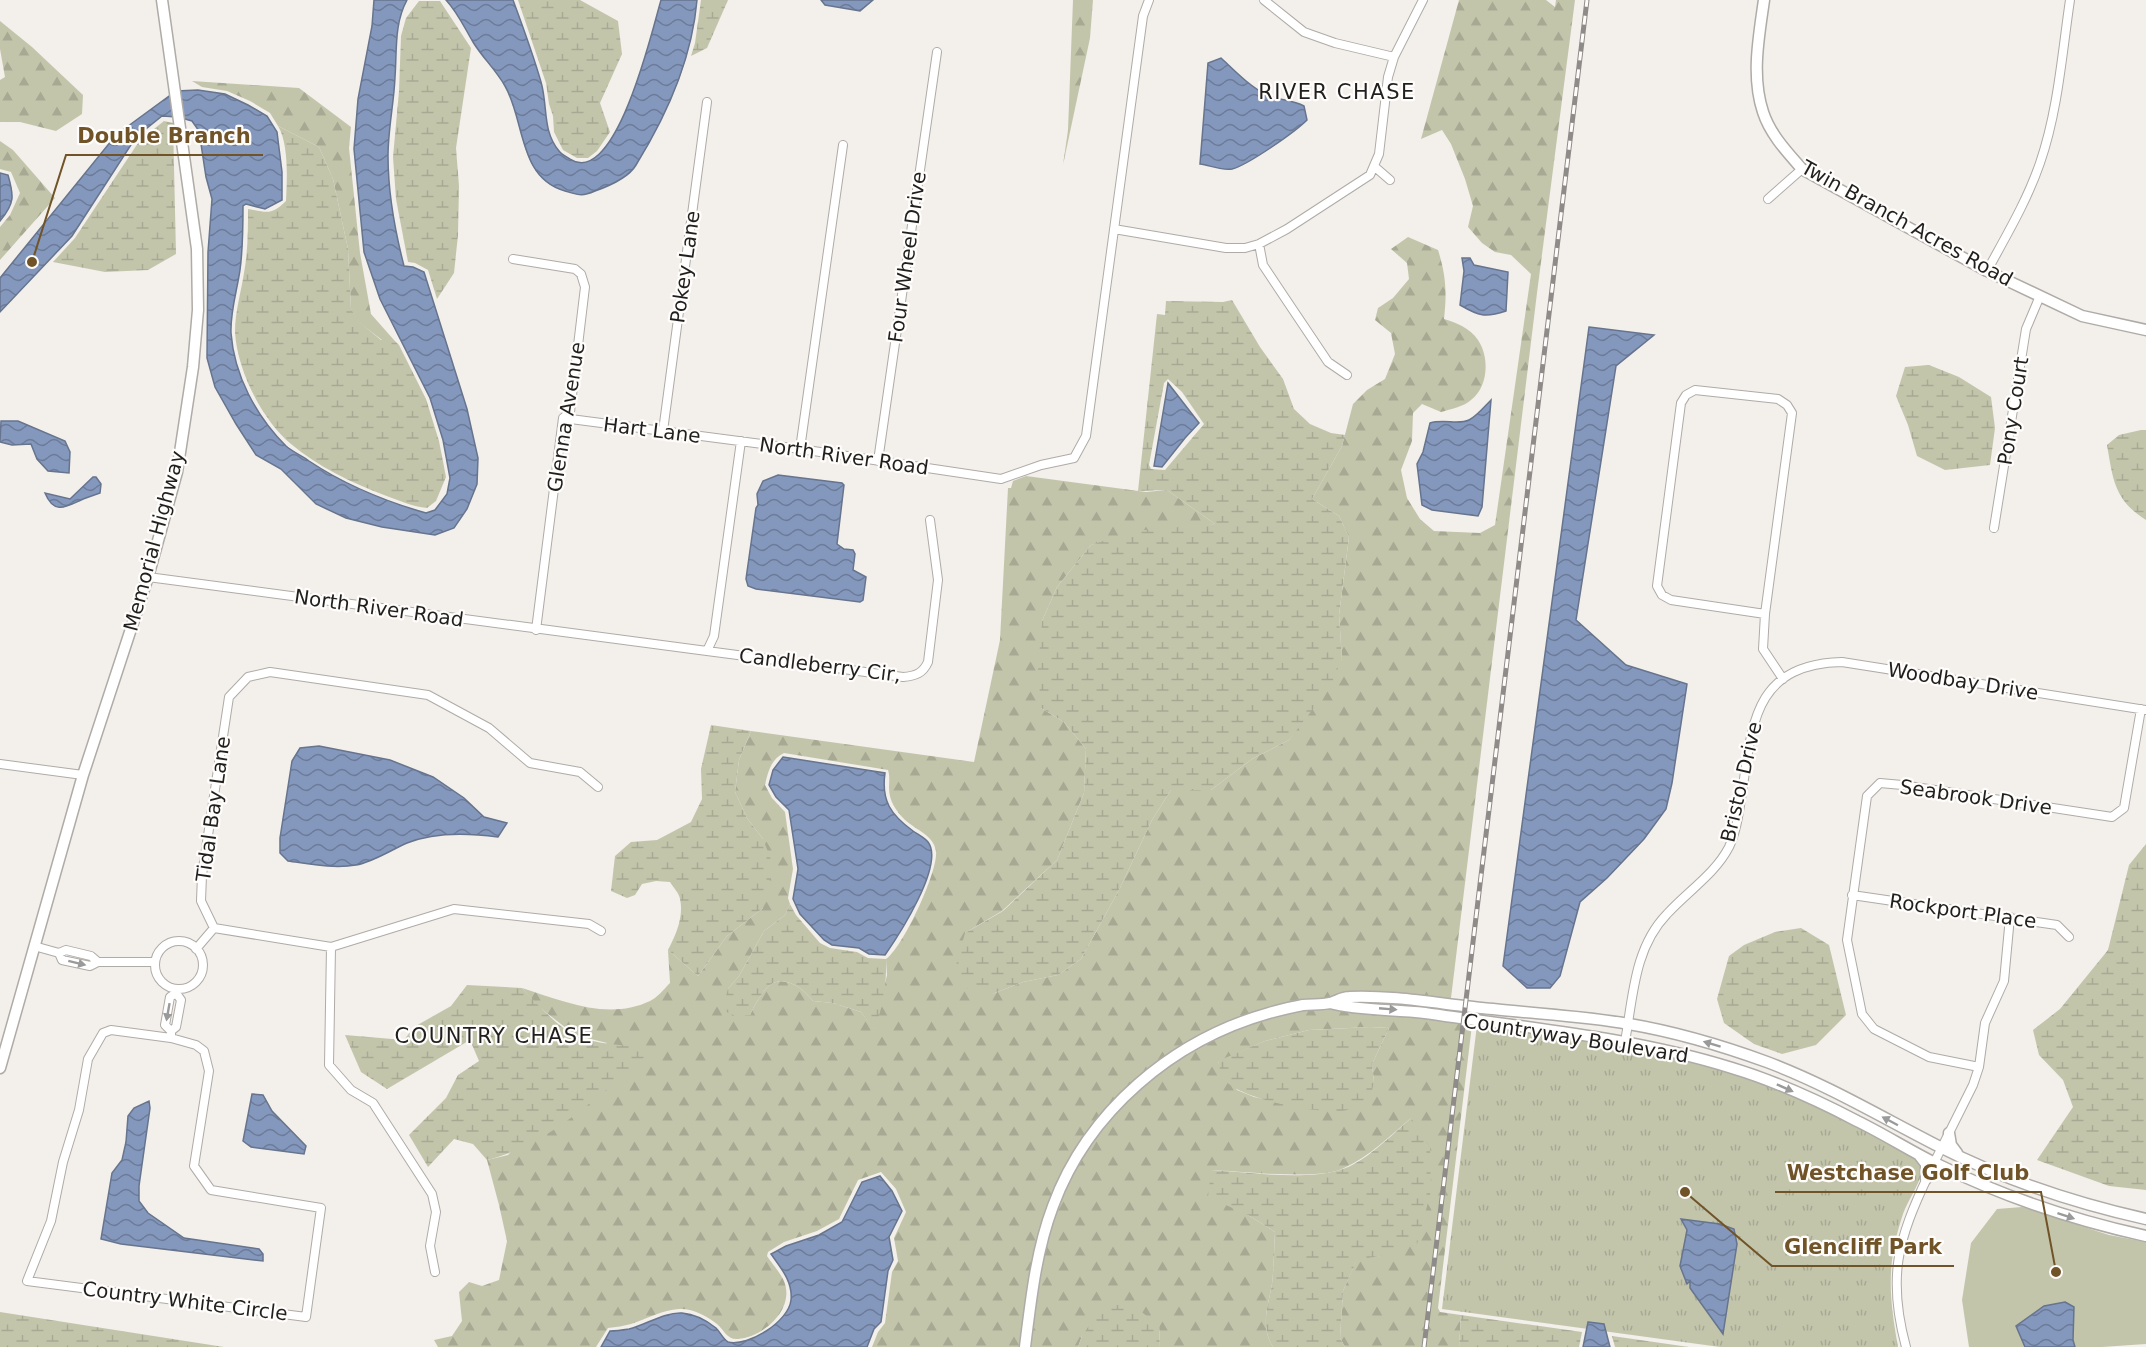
<svg xmlns="http://www.w3.org/2000/svg" width="2146" height="1347" viewBox="0 0 2146 1347" font-family="'DejaVu Sans',sans-serif">
	<defs>
		<pattern id="forest-firs" width="22" height="20" patternUnits="userSpaceOnUse" patternTransform="scale(1.5)"><rect width="22" height="20" fill="#c3c5ab"/><path d="M5 1l3.5 6h-7zM16 11l3.5 6h-7z" fill="#a7a993"/></pattern>
		<pattern id="wetland-marsh" width="20" height="14" patternUnits="userSpaceOnUse" patternTransform="scale(1.5)"><rect width="20" height="14" fill="#c3c5ab"/><path d="M1 5h8M5 5V1M11 12h8M15 12V8" fill="none" stroke="#a7a993"/></pattern>
		<pattern id="park-tufts" width="24" height="20" patternUnits="userSpaceOnUse" patternTransform="scale(1.5)"><rect width="24" height="20" fill="#c3c5ab"/><path d="M3 7l-1-3M5 7V3M7 7l1-3M15 17l-1-3M17 17v-4M19 17l1-3" fill="none" stroke="#a7a993"/></pattern>
		<pattern id="water-waves" width="16" height="10" patternUnits="userSpaceOnUse" patternTransform="scale(1.5)"><rect width="16" height="10" fill="#8498bd"/><path d="M0 5q4-4 8 0t8 0" fill="none" stroke="#6c7b99"/></pattern>
	</defs>
	<rect width="100%" height="100%" fill="#f3efeb"/>
	<path fill="#c3c5ab" d="M2022 1207 2109 1235 2146 1242V1344L2102 1347H1969L1962 1300 1971 1243 1997 1209Z"/>
	<path fill="url(#forest-firs)" fill-rule="evenodd" d="M1073 0H1093L1090 38 1063 165 1068 130Z
		M1459 0H1546L1555 7 1556 0H1575L1537 293 1451 998 1453 1000C1418 996 1380 988 1345 992 1338 993 1330 997 1324 999 1305 1003 1285 1003 1266 1009 1167 1039 1084 1106 1048 1205 1031 1251 1026 1299 1020 1347H872L878 1332 885 1323 892 1272 898 1261 894 1238 906 1212 896 1189 881 1172 858 1180 839 1219 817 1231 784 1242 768 1252 767 1256C772 1264 779 1271 783 1279 797 1307 765 1337 738 1339 727 1340 724 1330 717 1324 707 1316 692 1308 679 1309 663 1310 646 1319 631 1324 624 1326 616 1327 608 1328L596 1347H438L434 1340 452 1336 462 1321 459 1292 469 1282 482 1286 499 1280 507 1241 499 1205 487 1160 508 1155 607 1043 575 1035 539 1007 522 988C563 1001 608 1021 650 1001 657 998 664 989 670 983L668 950 698 976 727 936 763 908V839L747 818 735 792 739 760 751 731 974 762 1000 640 1008 488H1011L1013 481 1026 476 1146 492 1167 490 1215 524 1091 545 1057 587 1042 621 1041 708 1064 722 1086 749 1084 793 1057 860 1002 911 965 933 992 994 1023 982 1058 975 1081 959 1119 890 1152 820 1171 790H1211L1252 759 1289 740 1342 659 1339 615 1349 537 1339 516 1312 499 1342 446 1353 404 1367 390 1385 379 1395 354 1391 333 1375 320 1378 308 1393 298 1409 279 1407 263 1391 249 1408 237 1438 250C1446 275 1447 293 1444 319 1457 323 1470 328 1478 340 1490 358 1488 387 1471 400 1463 407 1451 409 1441 412L1422 404 1413 413 1412 441 1401 470 1407 498 1420 519 1434 531 1480 533 1495 525 1531 274 1511 255 1495 252 1482 243 1468 227 1473 206 1465 179 1451 144 1442 130 1421 139ZM784 753 888 770C890 776 889 782 889 788 889 801 896 811 905 820 916 830 935 836 936 852 938 872 902 949 886 959L887 975 874 1029 861 1012 833 1003 813 1001C802 987 780 971 765 990 759 997 754 1006 750 1015L728 989 739 976 764 931 785 915 790 904 788 898 793 869 785 812 772 798 765 785C768 772 771 759 784 753Z
		M0 21 32 47 83 95 82 114 56 131 20 122H0V80L5 77 0 49Z
		M192 81 299 88 351 127 349 148 360 253 371 314 394 340H382L357 321 351 309 348 249 333 179 319 147 278 126 270 113 250 101 227 91 202 87Z
		M0 141 13 150 55 198 0 260V227L10 215 20 193 11 172 0 169Z
		M1327 1008 1346 1012 1400 1015 1472 1025 1438 1308 1440 1312 1461 1315 1459 1347H1345L1340 1338 1343 1291 1357 1259 1380 1256 1411 1118C1390 1136 1370 1156 1344 1168 1319 1181 1242 1171 1211 1170L1248 1215 1275 1232C1274 1249 1274 1267 1272 1284 1268 1307 1260 1326 1273 1347H1160L1159 1325 1082 1336 1078 1347H1031C1036 1308 1039 1268 1050 1230 1087 1105 1199 1020 1327 1008ZM1370 1027 1389 1028 1372 1064 1374 1082 1311 1109 1254 1097 1237 1090 1218 1062 1265 1041 1309 1030Z"/>
	<path fill="url(#wetland-marsh)" fill-rule="evenodd" d="M518 0H580L618 21 622 54 600 103 610 132 597 151 588 158H577L563 150 554 132 553 116 549 104 546 83Z
		M701 0H728L707 48 691 56 695 43Z
		M419 1H440L471 48 456 148 459 186 458 235 454 273 437 299 428 270 415 263 408 262 396 199 393 157 399 91 401 36 406 18Z
		M164 121 173 123 176 254 148 270 105 272 53 262 75 238 140 140Z
		M278 126 319 147 333 179 348 249 351 309 358 321 381 340H394L399 345 426 399 439 441 446 477 436 501 427 508C413 507 398 500 384 495 352 483 317 466 291 444 262 420 237 370 235 332 235 312 241 292 244 273 248 251 248 230 248 209 267 212 271 216 286 201 287 180 289 144 278 126Z
		M1232 300 1260 347 1283 379 1294 409 1310 424 1331 433 1345 435 1342 446 1312 499 1339 516 1349 537 1339 615 1342 659 1330 687 1289 740 1252 759 1211 790H1171L1152 820 1119 890 1081 959 1058 975 1023 982 992 994 961 987 956 965 965 933 1003 911 1057 860 1084 793 1086 749 1064 722 1041 708 1038 669 1042 621 1057 587 1091 545 1133 531 1215 524 1167 490 1138 491 1157 314 1165 315 1166 301 1223 302ZM1168 379 1182 392 1204 424 1165 470 1151 469 1149 465 1164 383Z
		M1929 365 1959 377 1991 397 1995 428 1990 465 1945 470 1917 456 1908 425 1896 396 1905 367Z
		M2141 430H2146V520C2114 500 2113 479 2107 445L2119 435Z
		M711 725 751 731 739 760 735 792 747 818 763 839 773 865 763 908 727 936 698 976 668 950C676 935 684 916 680 899 679 893 673 887 670 882L656 881 642 884 635 895 627 898 611 891 615 856 631 842 657 840 691 822 702 799 701 769Z
		M2146 844V1190L2109 1186 2037 1160 2073 1107 2063 1080 2039 1055 2033 1030 2060 1009 2108 950 2129 865Z
		M790 904 796 915 820 943 830 948 857 952 868 958 886 959C887 982 883 1008 874 1030L861 1012 833 1003 813 1001C802 987 780 971 765 990 759 997 754 1006 750 1015L733 1016 722 1009 728 989 739 976 764 931 785 915Z
		M1801 928 1829 945 1846 1015 1816 1045 1782 1054 1754 1044 1724 1023 1717 999 1729 956 1744 945 1775 932Z
		M467 985 522 988C534 1001 560 1029 576 1036 596 1044 621 1045 642 1047L644 1058C596 1097 549 1145 487 1160L473 1144 454 1139 428 1167 409 1135 446 1098 458 1075 479 1061 470 1040 387 1089 361 1072 345 1035 404 1040 414 1027 451 1006Z
		M1370 1027 1389 1028 1372 1064 1374 1082 1369 1103C1360 1105 1351 1110 1342 1111 1318 1114 1238 1099 1224 1079 1221 1074 1219 1066 1218 1061L1265 1041 1309 1030Z
		M1411 1118 1430 1147 1431 1191 1417 1244 1380 1256 1357 1260 1343 1291 1340 1338 1345 1347H1273C1260 1326 1268 1307 1272 1284 1274 1267 1274 1249 1275 1232L1248 1215 1208 1197 1211 1170C1251 1172 1301 1181 1340 1170 1363 1164 1393 1134 1411 1118Z
		M1103 1305H1132L1159 1325 1160 1347H1078L1082 1336Z
		M0 1312 224 1347H0Z
		M1461 1315 1582 1332 1579 1347H1459Z
		M1612 1336 1689 1347H1615Z"/>
	<path fill="url(#park-tufts)" d="M1477 1025C1550 1036 1625 1043 1697 1062 1751 1077 1803 1099 1853 1125 1874 1136 1898 1145 1917 1159L1922 1172C1918 1187 1908 1200 1903 1214 1886 1265 1889 1296 1898 1347H1720L1442 1309Z"/>
	<path fill="url(#water-waves)" stroke="#66748d" stroke-width="1.5" d="M374 0H407C394 24 397 50 395 77 394 103 388 129 388 156 388 192 395 231 404 266L413 267 424 272 467 409 478 458 477 484 467 509 454 528 435 535 382 527 346 518 316 504 281 469 256 455 236 424 215 387 207 358 208 252 212 199 206 177 199 131 192 121 178 117 162 116 136 137 72 236 0 312V278L116 135 176 91 198 90 225 94 248 105 267 116 277 132 282 172V200L265 209 246 204 243 206C243 228 243 248 240 270 237 291 230 312 231 333 234 375 256 416 286 446 293 452 302 456 309 461 345 485 384 501 426 513L435 510 447 494 450 478 443 440 430 398 380 299 364 252 354 149 358 99 372 26Z
		M446 0H513C523 27 533 54 541 82 548 106 542 131 559 151 562 155 567 157 570 159 616 189 653 27 661 0H697C692 60 667 115 636 165 629 177 609 186 595 191 581 197 579 195 565 191 518 178 525 120 505 86 496 70 482 57 473 42 464 27 458 13 446 0Z
		M821 0H873L860 11 825 5Z
		M1221 58C1234 70 1250 87 1267 95 1278 100 1292 100 1304 106L1307 120C1295 132 1248 165 1232 169 1223 171 1209 165 1200 164L1208 63Z
		M0 173 8 175C14 196 15 203 0 221Z
		M1462 258H1470L1474 265 1508 272 1506 311C1485 318 1479 316 1460 305L1464 271Z
		M1589 327 1654 335 1616 366 1576 620 1626 665 1687 684 1672 783 1666 809 1644 839 1607 878 1580 902 1560 976 1550 988H1527L1503 966Z
		M1168 383 1199 423 1185 438 1162 467 1154 466Z
		M1491 400 1482 507 1478 516 1432 510 1422 505 1417 464 1423 452 1430 423C1444 419 1459 425 1469 420 1477 416 1485 406 1491 400Z
		M1 421H18L65 441 70 452 69 473 48 471 37 459 31 444 12 445 0 442Z
		M778 475 842 483 844 485 837 544 844 549 853 550 855 554 853 570 866 577 863 600 860 602 756 589 748 586 746 579 756 508 758 505 757 494 763 481Z
		M93 477H96L101 484 100 493C94 495 87 497 81 500 66 507 54 515 45 493L70 499Z
		M319 746 390 760 433 777 464 798 484 817 507 823 498 837C469 833 434 832 407 843 391 850 373 862 356 865 334 869 310 864 288 861L280 853V838L292 761 300 748Z
		M783 757 885 773C881 801 891 815 913 831 917 834 925 838 928 842 945 864 899 935 885 955L869 954 859 948 832 945 824 940 800 914 793 899 798 869 789 810 776 797 769 785 773 770Z
		M252 1094 263 1095 272 1111 306 1146 304 1154 251 1147 243 1141Z
		M149 1101 150 1108 139 1186V1201L148 1213 184 1238 259 1249 263 1254V1261L121 1244 101 1239 112 1173 122 1160 126 1142 128 1116 134 1108Z
		M880 1176 892 1191 902 1211 889 1237 893 1260 888 1271 881 1322 874 1329 867 1347H601L610 1331C616 1331 623 1330 629 1329 646 1325 664 1312 682 1313 694 1314 706 1320 716 1328 720 1332 723 1339 728 1342 749 1347 789 1321 791 1300 793 1282 781 1268 771 1254L786 1246 819 1235 842 1222 862 1182Z
		M1681 1219 1720 1224 1734 1229 1737 1244 1723 1334 1690 1288V1281L1687 1284 1680 1266 1687 1230Z
		M2065 1302 2074 1307 2073 1340 2075 1347H2025L2016 1326 2044 1306Z
		M1588 1322 1604 1324 1610 1347H1583Z"/>
	<g fill="none" stroke-linecap="round" stroke-linejoin="round">
		<defs>
			<path id="street" d="M1264 0 1304 32 1335 43 1394 57
				M1375 167 1390 180
				M1768 199 1802 169
				M1114 229 1226 248H1245L1259 244 1287 229 1370 175 1379 154 1388 77 1394 57 1423 0
				M1259 244 1263 265 1287 301 1328 362 1347 375
				M513 259 575 269 581 274 585 287 570 412 563 418 536 630
				M1987 271C2006 236 2027 201 2040 163 2058 111 2062 54 2070 0
				M563 418 800 449 1001 479 1041 465 1074 458 1086 436 1143 16 1149 0
				M663 431 707 102
				M800 449 843 145
				M878 461 937 52
				M1994 528 2026 329 2040 296
				M148 577 707 651 714 636 741 441
				M1765 614 1671 600 1662 595 1657 586 1681 403 1686 395 1695 390 1778 399 1787 405 1792 413 1765 614 1763 649 1783 679
				M707 651 903 677C916 676 923 673 928 662L938 580 930 520
				M0 764 83 775
				M598 787 580 772 530 763 489 728 428 695 270 672 248 677 229 697 202 875 201 901 214 928 331 947 454 909 589 924 601 931
				M1852 895 2057 925 2069 937
				M155 965a24 24 0 1 1 48 0a24 24 0 1 1-48 0Z
				M34 946 59 953 66 950 91 956 98 962
				M331 947 329 1065 351 1090 373 1103 432 1194 436 1212 430 1246 435 1272
				M196 949 214 928
				M59 953 62 960 90 966 98 962H155
				M111 1030 171 1038 196 1045 204 1051 209 1071 194 1166 211 1190 321 1208 306 1317 27 1281 51 1221 63 1162 79 1110 88 1059 103 1033Z
				M171 1031 176 1027 181 1000 176 993
				M171 1038V1031L165 1025 170 997 176 993 177 989
				M1625 1042C1633 997 1634 948 1667 914 1688 891 1715 874 1729 847 1737 830 1739 811 1742 793 1752 724 1754 664 1842 662L2146 710
				M1979 1067 1929 1057 1874 1029 1862 1014 1847 940 1867 796 1880 783 1902 785 2112 817 2124 808 2141 709
				M1933 1165 1973 1085 1979 1067 1985 1023 2004 981 2010 917
				M1926 1179 1936 1171 1948 1170
				M1906 1347C1887 1277 1898 1239 1928 1176"/>
			<path id="secondary" d="M1764 0C1759 36 1751 76 1763 112 1770 134 1787 152 1802 169L1987 271 2082 316 2146 330
				M1330 1003C1360 1011 1394 1009 1425 1013 1527 1028 1633 1037 1732 1068 1775 1081 1817 1100 1857 1121 1884 1134 1910 1151 1937 1164 2004 1197 2073 1220 2146 1236
				M0 1068 83 775 148 577 177 472 193 367 198 310 197 249 162 0
				M1949 1133 1951 1145 1957 1153
				M1919 1155 1926 1164V1179
				M1025 1347C1031 1299 1036 1251 1053 1206 1088 1111 1173 1040 1269 1013 1280 1010 1292 1007 1303 1005 1312 1004 1321 1005 1330 1003 1337 1001 1342 997 1349 997 1397 995 1445 1005 1493 1009 1538 1014 1584 1016 1629 1024 1676 1032 1723 1046 1767 1062 1828 1085 1883 1118 1940 1147 2005 1180 2074 1203 2146 1219"/>
		</defs>
		<use href="#street" stroke="#afaba7" stroke-width="10"/>
		<use href="#secondary" stroke="#afaba7" stroke-width="13"/>
		<use href="#street" stroke="#fff" stroke-width="8"/>
		<use href="#secondary" stroke="#fff" stroke-width="10"/>
		<defs>
			<path id="rail" d="M1424 1347 1587 0"/>
		</defs>
		<use href="#rail" stroke="#8e8b88" stroke-width="5"/>
		<use href="#rail" stroke="#fffdfb" stroke-width="3" stroke-dasharray="9" stroke-linecap="butt"/>
	</g>
	<defs><path id="oneway-solid" d="M-6-.8H1V-3.2L6.5 0L1 3.2V.8H-6Z" transform="scale(1.5)"/></defs>
	<g fill="#9b9a9a">
		<use href="#oneway-solid" transform="translate(77 963) rotate(14)"/>
		<use href="#oneway-solid" transform="translate(1388 1009) rotate(5)"/>
		<use href="#oneway-solid" transform="translate(168 1012) rotate(100)"/>
		<use href="#oneway-solid" transform="translate(1712 1044) rotate(-163)"/>
		<use href="#oneway-solid" transform="translate(1785 1088) rotate(24)"/>
		<use href="#oneway-solid" transform="translate(1890 1121) rotate(-152)"/>
		<use href="#oneway-solid" transform="translate(2066 1216) rotate(18)"/>
	</g>
	<g text-anchor="middle" stroke-width="4.5" stroke-linejoin="round" paint-order="stroke">
		<g font-size="20" fill="#211f1e" stroke="#fffdfb">
			<text transform="translate(1907 223) rotate(29)" y="7">Twin Branch Acres Road</text>
			<text transform="translate(907 257) rotate(-82)" y="7">Four Wheel Drive</text>
			<text transform="translate(685 267) rotate(-82)" y="7">Pokey Lane</text>
			<text transform="translate(2013 411) rotate(-81)" y="7">Pony Court</text>
			<text transform="translate(566 417) rotate(-81)" y="7">Glenna Avenue</text>
			<text transform="translate(652 430) rotate(7)" y="7">Hart Lane</text>
			<text transform="translate(844 456) rotate(8)" y="7">North River Road</text>
			<text transform="translate(154 541) rotate(-75)" y="7">Memorial Highway</text>
			<text transform="translate(379 608) rotate(8)" y="7">North River Road</text>
			<text transform="translate(820 665) rotate(7)" y="7">Candleberry Cir,</text>
			<text transform="translate(1963 681) rotate(9)" y="7">Woodbay Drive</text>
			<text transform="translate(1741 782) rotate(-77)" y="7">Bristol Drive</text>
			<text transform="translate(1976 797) rotate(8)" y="7">Seabrook Drive</text>
			<text transform="translate(213 809) rotate(-82)" y="7">Tidal Bay Lane</text>
			<text transform="translate(1963 911) rotate(8)" y="7">Rockport Place</text>
			<text transform="translate(1576 1038) rotate(9)" y="7">Countryway Boulevard</text>
			<text transform="translate(185 1301) rotate(7)" y="7">Country White Circle</text>
		</g>
		<g font-size="21" letter-spacing="1.5" fill="#211f1e" stroke="#fffdfb">
			<text x="1337" y="99">RIVER CHASE</text>
			<text x="494" y="1043">COUNTRY CHASE</text>
		</g>
	</g>
	<path fill="none" stroke="#715328" stroke-width="2" d="M32 262L66 155H263M2056 1272L2041 1192H1775M1685 1192L1772 1266H1954"/>
	<g fill="#715328" stroke="#fffdfb" stroke-width="2">
		<circle cx="32" cy="262" r="6"/>
		<circle cx="2056" cy="1272" r="6"/>
		<circle cx="1685" cy="1192" r="6"/>
	</g>
	<g font-size="21" text-anchor="middle" font-weight="bold" fill="#715328" stroke="#fffdfb" stroke-width="4.5" stroke-linejoin="round" paint-order="stroke">
		<text x="164" y="143">Double Branch</text>
		<text x="1908" y="1180">Westchase Golf Club</text>
		<text x="1863" y="1254">Glencliff Park</text>
	</g>
</svg>
